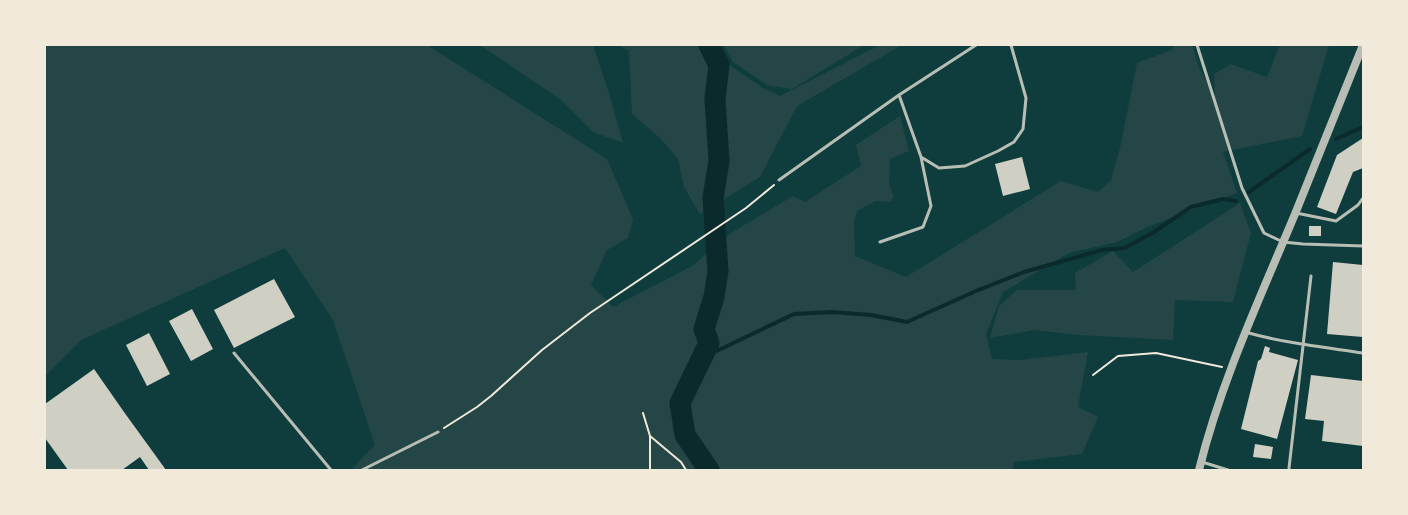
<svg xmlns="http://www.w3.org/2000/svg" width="1408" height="515" viewBox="0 0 1408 515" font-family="'Nunito Sans',sans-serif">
	<rect width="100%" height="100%" fill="#0f3d3e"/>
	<path fill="#244646" d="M45 45H427L607 159 633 219 628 238 607 250 591 285 613 307 692 266 731 233 793 196 805 202 861 166 856 145 900 116 909 151 890 159 889 184 894 197 890 202 875 201 857 211 854 222 855 256 906 277 1061 181 1098 192 1111 180 1120 148 1137 63 1172 50 1174 45H1192L1199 68 1215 95 1214 74 1231 64 1267 77 1280 45H1329L1302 136 1223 152 1237 193 1147 227 1117 242 1069 253 1003 292 986 334 992 359 1020 360 1088 352 1078 407 1098 417 1082 454 1014 462 1013 470H351L375 445 333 320 285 248 81 340 45 376Z
		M480 45H593L608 90 623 143 593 132 561 100Z
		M618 45H718L728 64 763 88 780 96 880 45H902L797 106 760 177 700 214 684 187 678 159 660 138 632 114 629 51Z
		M724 45H864L792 89 767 85 733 62Z
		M1240 203 1251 233 1233 302 1175 300 1173 340 1079 335 1034 330 990 338 999 306 1017 290H1076L1075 273 1113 251 1133 272Z"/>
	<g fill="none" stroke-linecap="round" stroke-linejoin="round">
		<path stroke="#0a2a2b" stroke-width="4" d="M1336 139 1363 127
			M1249 192 1310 149
			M702 358 794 314 832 312 871 315 907 322 976 291 1024 272 1102 250 1125 248 1154 232 1191 207 1223 199 1236 201"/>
		<path stroke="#0a2a2b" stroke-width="21" d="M709 470 685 435 680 403 709 343 704 329 714 297 718 271 713 198 719 161 715 99 719 65 709 45"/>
	</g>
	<path fill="#cfcfc3" d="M1363 138V168L1353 172 1336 214 1317 207 1337 155Z
		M1022 157 1030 189 1003 196 995 164Z
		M1309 226H1321V236H1309Z
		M1333 262 1363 265V337L1327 334Z
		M274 279 295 317 234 348 214 310Z
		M192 309 213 349 191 361 169 321Z
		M149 333 170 374 147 386 126 345Z
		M1265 346 1270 348 1269 352 1298 360 1277 439 1241 429 1258 361 1261 359Z
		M94 369 124 412 166 470H149L140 457 122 470H68L45 438V404Z
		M1311 375 1363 381V446L1322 441 1324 421 1305 419Z
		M1255 444 1273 447 1271 459 1253 457Z"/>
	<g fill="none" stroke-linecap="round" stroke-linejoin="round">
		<path stroke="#f1e9da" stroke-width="2" d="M1093 375 1118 356 1156 353 1222 367
			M643 413 650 436V470
			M444 428 477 407 491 396 542 350 590 313 746 208 774 185
			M650 436 681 462 686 470"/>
		<path stroke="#b8beb3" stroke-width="3" d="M1197 45 1242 188 1264 233 1283 242 1303 244 1363 246
			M921 157 939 168 965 166 998 151 1014 142 1023 129 1026 98 1011 45
			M779 180 899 95 976 45
			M1296 213 1336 221 1358 205 1363 198
			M880 242 923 227 931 206 921 157 899 95
			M1245 332C1284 343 1323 347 1363 353
			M234 353 331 470
			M1202 462 1228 470
			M1289 468 1311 276
			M362 470 438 432"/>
		<path stroke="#b8beb3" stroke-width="8" d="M1199 470C1221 381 1260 298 1295 214 1318 158 1340 101 1363 45"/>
	</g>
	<rect width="1408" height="515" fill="none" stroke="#f1e9da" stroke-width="92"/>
</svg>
